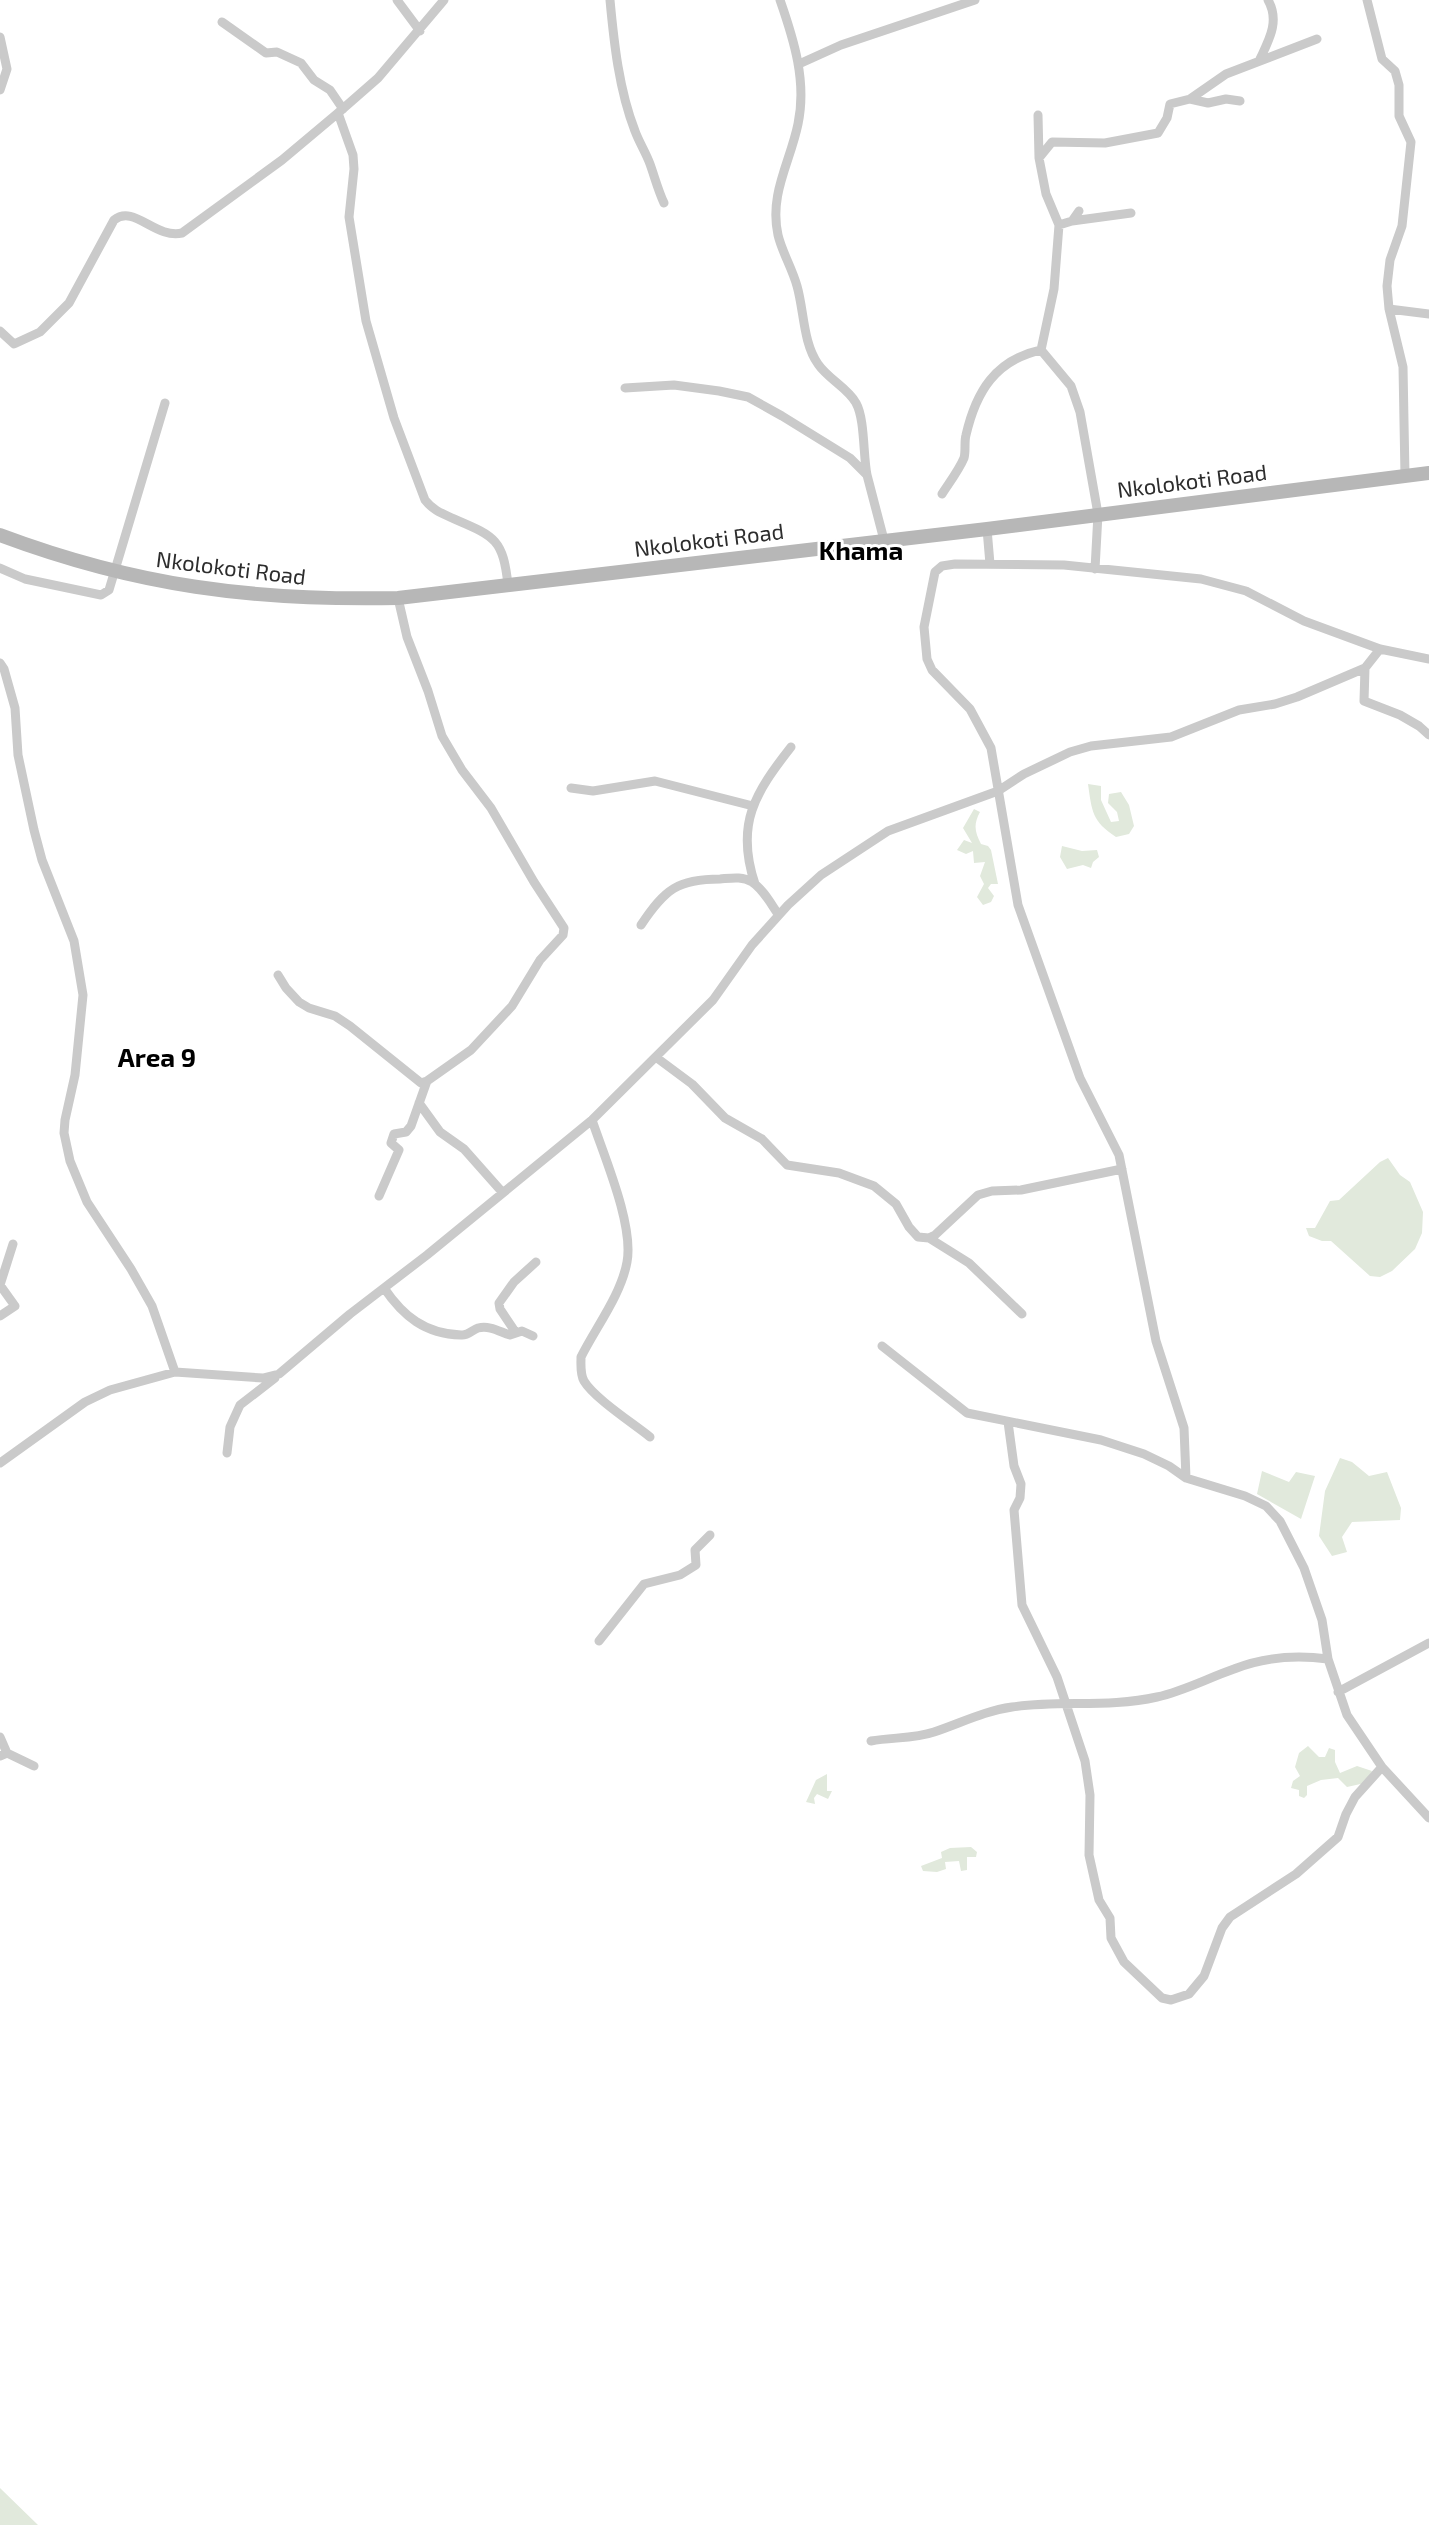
<svg xmlns="http://www.w3.org/2000/svg" width="1429" height="2525" viewBox="0 0 1429 2525" font-family="'Exo 2',sans-serif">
	<rect width="100%" height="100%" fill="#fff"/>
	<path fill="#e1e9dc" d="M1088 784 1101 786V800L1111 822 1119 821 1117 812 1108 803 1109 794 1121 792 1129 805 1134 826 1129 834 1116 837C1092 821 1092 812 1088 784Z
		M974 809 980 812C973 825 975 832 981 844L988 846 991 850 998 884H991L988 888 994 896 991 902 983 905 977 897 984 884 980 876 985 862 974 863 973 851 966 854 957 850 964 840 972 843 963 828Z
		M1062 846 1082 851 1097 850 1099 857 1093 862 1091 868 1083 865 1067 869 1060 857Z
		M1388 1158 1400 1175 1410 1182 1423 1212 1422 1233 1415 1249 1392 1271 1380 1277 1370 1276 1331 1241H1322L1309 1236 1306 1228H1315L1330 1201 1339 1200 1380 1162Z
		M1340 1458 1352 1462 1369 1476 1387 1472 1401 1508 1400 1520 1352 1522 1342 1537 1347 1552 1332 1556 1319 1536 1325 1491Z
		M1262 1471 1289 1482 1296 1472 1315 1476 1301 1519 1257 1494Z
		M1308 1746 1319 1757H1325L1329 1748 1335 1750V1762L1340 1773 1357 1766 1372 1771 1365 1783 1347 1787 1338 1778 1321 1780 1307 1786V1795L1304 1798 1299 1796V1790L1291 1788 1293 1781 1300 1776 1295 1767 1299 1753Z
		M827 1774V1791H832L828 1799 817 1794 814 1798 815 1804 806 1802 816 1780Z
		M971 1847 977 1852 976 1857H967V1870L961 1871 959 1861 945 1862 946 1869 937 1872 923 1871 921 1866 942 1858 941 1852 950 1848Z
		M0 2488 38 2525H0Z"/>
	<g fill="none" stroke-linecap="round" stroke-linejoin="round">
		<path stroke="#cacaca" stroke-width="9" d="M397 0 420 31
			M444 0 378 78 338 113 353 155 354 169 349 217 366 321 394 418 425 500C433 510 441 513 452 518 494 536 503 538 508 585
			M610 0C614 43 619 90 635 131 639 142 646 153 650 164 655 178 658 190 664 203
			M780 0C794 40 807 82 798 124 790 163 769 194 778 235 782 252 792 268 797 286 804 310 803 343 818 364 828 379 848 388 856 403 865 419 863 455 867 475
			M1367 0 1382 59 1395 71 1399 85V116L1411 142 1402 226 1390 260 1387 286 1389 309 1403 367 1405 476
			M222 22 266 53 277 52 301 63 314 80 330 90 343 109
			M0 37 7 69 0 90
			M1260 59C1269 40 1280 21 1268 0
			M799 64 841 45 975 0
			M1190 99 1226 74 1317 39
			M1038 115 1039 158 1046 194 1059 225 1054 289 1041 350 1071 386 1080 412 1098 514 1095 569
			M1039 158 1052 142 1105 143 1158 133 1167 118 1170 104 1190 99 1208 103 1226 99 1240 101
			M1072 221 1079 211
			M1059 225 1072 221 1131 213
			M1389 309 1429 314
			M0 331 14 344 40 332 69 303 114 220C134 204 155 239 182 233L282 160 338 113
			M625 388 674 385 719 391 748 397 782 416 850 458 867 475 884 540
			M942 494C949 483 959 470 964 458 966 451 964 442 966 435 976 392 995 360 1041 350
			M987 529 990 564
			M0 568 25 579 101 595 109 590 165 403
			M0 663 4 669 15 708 18 755 34 830 42 860 74 941 83 995 75 1075 65 1120 64 1133 70 1161 87 1202 131 1269 152 1306 175 1372
			M1365 668 1364 701 1400 715 1419 726 1429 735
			M571 788 593 791 655 781 753 806
			M755 884C735 824 755 793 791 747
			M641 925C665 889 678 879 720 879 732 878 742 876 752 882 763 889 771 904 778 914
			M278 975 286 988 299 1002 309 1008 335 1016 350 1026 421 1083 427 1081 471 1050 512 1006 540 960 563 935 564 928 534 882 491 808 462 770 442 736 428 691 407 637 398 598
			M657 1058 692 1084 725 1118 762 1139 787 1165 839 1173 874 1186 896 1204 909 1227 918 1237 929 1238 935 1235 978 1195 992 1191 1021 1190 1122 1169
			M419 1103 440 1132 464 1149 503 1193
			M592 1120C604 1156 634 1225 627 1262 621 1295 596 1327 581 1357 581 1365 580 1374 584 1381 594 1398 634 1424 650 1437
			M379 1196 399 1150 391 1143 394 1134 406 1132 411 1126 427 1081
			M929 1238 969 1263 1022 1314
			M384 1288C403 1316 425 1334 461 1335 468 1336 472 1330 478 1328 490 1325 500 1332 510 1335L522 1331 533 1336
			M0 1316 15 1306 0 1285 13 1244
			M516 1333 500 1309 499 1303 514 1282 536 1262
			M882 1346 967 1413 1101 1440 1144 1454 1169 1466 1186 1478 1245 1496 1266 1506 1280 1521 1304 1568 1322 1620 1328 1659 1347 1715 1382 1767 1429 1818
			M1008 1422 1014 1466 1021 1484 1020 1498 1014 1510 1022 1605 1057 1677 1085 1761 1090 1795 1089 1855 1099 1900 1110 1918 1111 1938 1124 1962 1162 1998 1171 2000 1189 1994 1204 1976 1222 1928 1230 1917 1296 1874 1338 1837 1346 1814 1355 1797 1382 1767
			M227 1453 230 1427 240 1405 275 1378
			M0 1463 85 1402 110 1390 175 1372 263 1378 279 1374 350 1314 427 1255 592 1120 713 1000 752 945 788 905 821 875 888 831 998 791 1024 774 1070 752 1091 746 1171 737 1239 710 1275 704 1297 697 1365 668 1380 649
			M1186 1478 1184 1428 1156 1341 1119 1155 1080 1078 1018 905 991 748 970 709 932 670 927 659 924 627 935 572 942 566 955 564 1064 565 1201 579 1246 591 1304 621 1380 649 1429 659
			M599 1641 644 1584 680 1575 696 1565 695 1550 710 1535
			M1338 1692 1429 1643
			M0 1737 7 1753
			M871 1741C892 1737 914 1739 934 1732 961 1723 984 1711 1012 1707 1060 1700 1109 1708 1157 1697 1184 1691 1208 1678 1234 1669 1264 1657 1297 1655 1328 1659
			M0 1756 7 1753 34 1766"/>
		<path stroke="#b7b7b7" stroke-width="14" d="M0 535C136 586 253 601 398 598L987 529 1429 473"/>
	</g>
	<g text-anchor="middle" stroke-width="6" stroke-linejoin="round" paint-order="stroke">
		<g font-size="22" fill="#2d2d2d" stroke="#fff">
			<text transform="translate(1192 481) rotate(-7)" y="8">Nkolokoti Road</text>
			<text transform="translate(709 540) rotate(-7)" y="8">Nkolokoti Road</text>
			<text transform="translate(231 568) rotate(7)" y="8">Nkolokoti Road</text>
		</g>
		<g font-size="26" font-weight="bold" fill="#000" stroke="#fff">
			<text x="861" y="560">Khama</text>
			<text x="157" y="1067">Area 9</text>
		</g>
	</g>
</svg>
